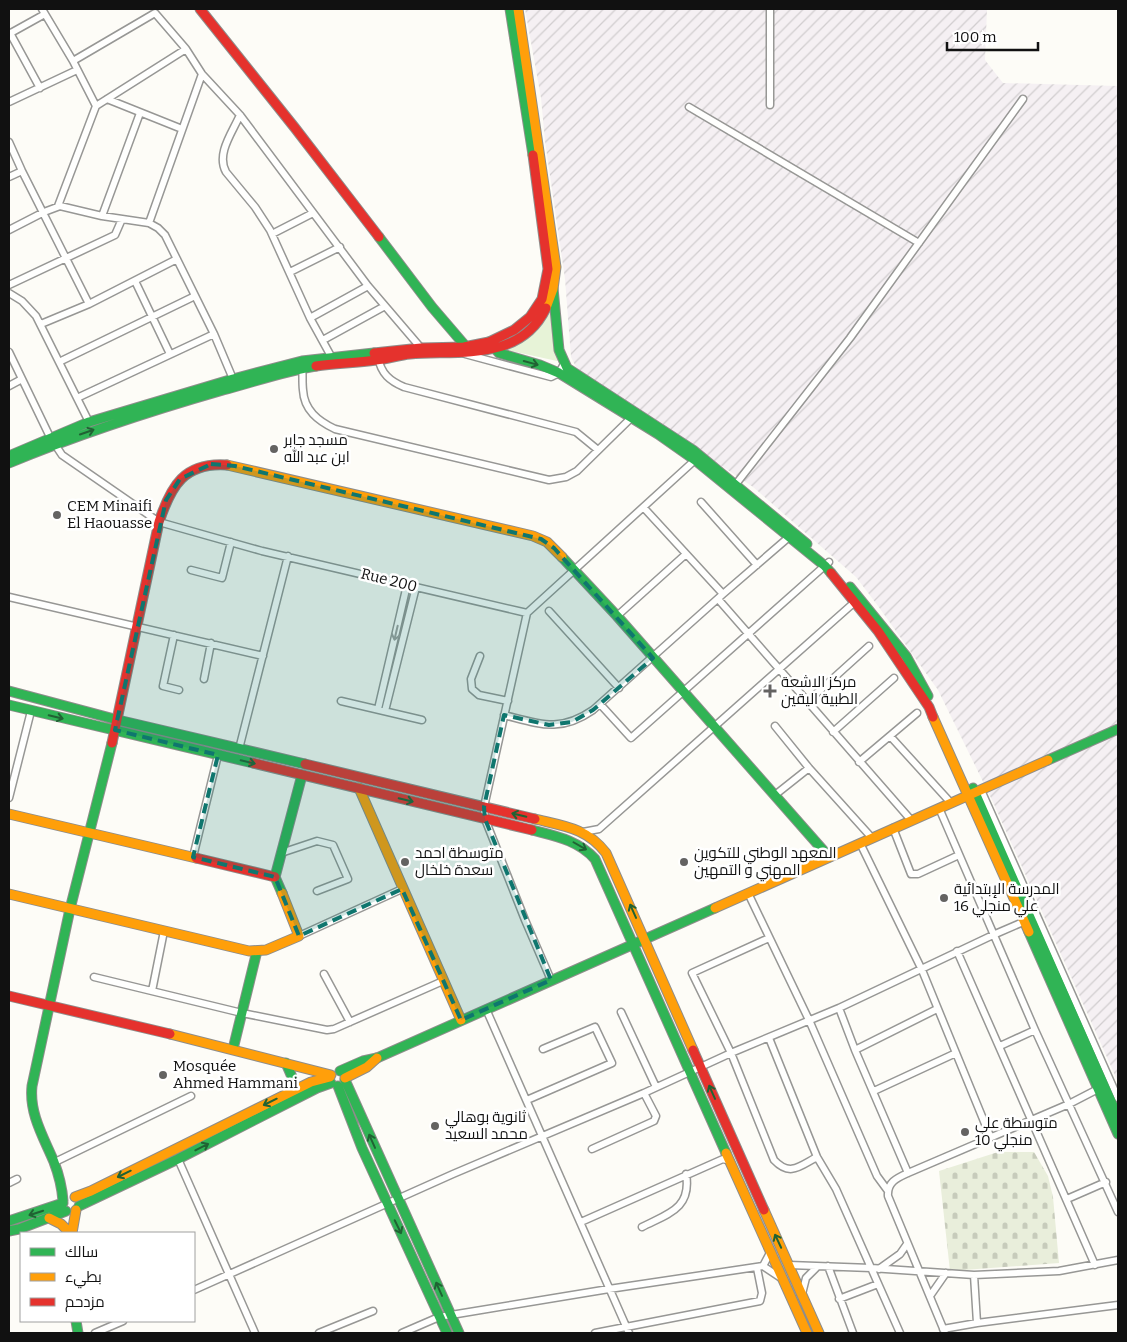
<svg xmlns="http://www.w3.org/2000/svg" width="1127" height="1342" viewBox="0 0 1127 1342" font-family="Bitter,Cairo,serif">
	<defs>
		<pattern id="industrial-furrows" width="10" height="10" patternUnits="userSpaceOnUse" patternTransform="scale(1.25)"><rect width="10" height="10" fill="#f5f0f3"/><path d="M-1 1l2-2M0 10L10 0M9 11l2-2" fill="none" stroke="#d1cdcf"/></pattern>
		<pattern id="cemetery-stones" width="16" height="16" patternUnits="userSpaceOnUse" patternTransform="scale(1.25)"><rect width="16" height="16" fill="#e9eedb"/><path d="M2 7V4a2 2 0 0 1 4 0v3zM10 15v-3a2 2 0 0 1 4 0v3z" fill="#c7cbbb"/></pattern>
	</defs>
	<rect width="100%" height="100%" fill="#fdfcf7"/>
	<path fill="url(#industrial-furrows)" d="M525 9H987L985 60 1003 83 1118 86V1082L993 802 938 690 878 606 856 577 753 487 661 425 578 371 571 357 565 279 545 141 541 98Z"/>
	<path fill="#e7f3d7" d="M553 309 559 359 557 361 507 350C530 339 538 329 553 309Z"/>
	<path fill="url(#cemetery-stones)" d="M998 1152H1034L1048 1176 1053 1197 1059 1263 950 1271 939 1171Z"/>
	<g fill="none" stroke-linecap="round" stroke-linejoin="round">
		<defs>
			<path id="street" d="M42 9 73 61 96 106
				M770 9V105
				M10 33 40 88
				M9 34 45 14
				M73 61 155 13 186 49 202 74 240 115 368 286 421 348
				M107 99 182 129
				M9 102 77 70
				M689 107 919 243
				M240 115C232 133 216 154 226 172L255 207 270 230 310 318 332 358
				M9 142 22 171 89 304
				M9 177 22 171
				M58 206 96 106 186 49
				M102 216 140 113
				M149 223 202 74
				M9 230 44 212 60 206 102 216 149 223 158 228 165 235 214 334 233 379
				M272 234 313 213
				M290 272 340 247
				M135 281 170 354
				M9 285 115 235 122 219
				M9 293 22 301 36 316 89 422
				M310 318 368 286
				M41 324 89 304 177 259
				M323 340 385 306
				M9 352 50 437 62 455 159 522 262 551 527 613 695 460
				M465 354 551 377 559 373 564 364
				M378 357C381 374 390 381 404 387L576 432 598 450
				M59 362 195 296
				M302 365C303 374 302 382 303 390 304 410 318 421 335 429L549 480 566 477 577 471 631 418
				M9 386 22 379
				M77 398 214 334
				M736 484 850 338 1023 99
				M701 502 757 565
				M644 508 723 594
				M191 570 222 578 231 542
				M9 597 263 656
				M718 599 911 820
				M549 611 619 688
				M527 613 484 807 485 819 525 920 551 980
				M617 616 686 554
				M174 635 163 686 179 690
				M480 656 471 679 472 689 479 695 508 701
				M204 679 211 643
				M341 701 422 720
				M807 702 869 646
				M600 704 631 738 829 562
				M378 709 407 585
				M385 711 416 587
				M504 715C540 724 560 733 593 710L723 594 789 537
				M775 726 809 768 872 838
				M833 732 894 678
				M890 736 951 803
				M239 749 288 556
				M859 762 917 713
				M981 790 1118 1098
				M775 795 809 768
				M9 798 31 711
				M939 808 1035 1030 1118 1212
				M893 828 911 874H918L959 855
				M583 832 599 829 857 600
				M860 843 922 970 990 1136
				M281 853 317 841 333 845 348 879 317 891
				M193 857 218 755
				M748 893 809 1020 877 1176 888 1191
				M299 936 402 889
				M769 938 692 973 731 1053 774 1160C790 1177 800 1166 817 1157
				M957 951 1095 1265
				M324 974 350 1022
				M94 977 242 1013 327 1030 334 1029 443 981
				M152 991 164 931
				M839 1008 855 1050 908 1173
				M486 1009 629 1333
				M621 1012 656 1087
				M769 1038 817 1157 836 1189 900 1333
				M1000 1046 1035 1030
				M855 1050 937 1009
				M874 1091 956 1053
				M527 1100 612 1063 595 1027 543 1049
				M592 1149 654 1121 656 1116 644 1093
				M178 1159 255 1333
				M55 1162 191 1096
				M9 1183 17 1179
				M1067 1199 1106 1182
				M581 1222 723 1159 730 1161
				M642 1227C667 1214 692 1209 686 1174
				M789 1265 871 1268 974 1275 1059 1271 1118 1260
				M763 1266 771 1251
				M828 1266 853 1333
				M879 1269 900 1254 907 1244
				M974 1275 977 1323
				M194 1290 453 1174 644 1093 731 1053 839 1008 993 935 1037 916
				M802 1294 806 1278 817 1267
				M930 1296 946 1273
				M839 1299 878 1284
				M943 1329 977 1323 1118 1305
				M95 1333 123 1321
				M319 1333 373 1311
				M402 1333 439 1317 451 1315 609 1289 763 1266 781 1278
				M595 1333 760 1301 762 1293 757 1268
				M945 1333 888 1196C887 1182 897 1178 908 1173L1069 1104 1098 1089"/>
			<path id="fast" d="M510 9 533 155
				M379 237 432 307 468 349
				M553 288 559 350 567 368 693 450 807 544
				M489 342 499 353 540 365 559 373 658 434 695 460 825 566 831 573
				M9 456 89 422 233 379 302 361 374 353
				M9 463C79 434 150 411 223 390 254 382 284 371 316 366
				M562 557 617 616 829 857
				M850 587 906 656 928 696
				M9 691 118 720 305 764
				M9 705 253 763
				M1048 760 1118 729
				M973 788 1118 1117
				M532 830C555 836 578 840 595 859L726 1153
				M282 893 275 877 302 775
				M1029 932 1118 1134
				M233 1049 257 951
				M286 1063 292 1077 290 1092
				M340 1071 363 1061 377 1058 715 908
				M345 1080 459 1333
				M338 1086 362 1148 447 1333
				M63 1201C62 1187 59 1175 54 1162 44 1138 29 1114 32 1086L70 909 112 743
				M79 1206 178 1159 317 1088 331 1083
				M9 1221 63 1203
				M9 1231 19 1229 66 1211
				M76 1321 78 1333"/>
			<path id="slow" d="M518 9 556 267 553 289 546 308
				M227 465 533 536 547 542 562 557
				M933 717 1029 932
				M359 788 461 1020
				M9 814 196 858
				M535 819C564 826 587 828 606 853L693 1050
				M9 894 249 951 266 950 299 936 282 893
				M715 908 1048 760
				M170 1034 331 1075
				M345 1078 367 1067 377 1058
				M726 1153 807 1333
				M75 1197 91 1191 311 1082 330 1077
				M764 1210 819 1333
				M49 1218 61 1224 70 1233
				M72 1233 76 1210"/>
			<path id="jam" d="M200 9 295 128 379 237
				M374 353 421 348 464 347 489 342 514 330 530 317 542 299 548 269 533 155
				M316 366C336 363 356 363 376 360 388 359 399 355 410 354 459 350 520 362 546 308
				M831 573 878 631 929 707 933 717
				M112 743 159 522C171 486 184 462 227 465
				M253 763 532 830
				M305 764 535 819
				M196 858 275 877
				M9 996 170 1034
				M693 1050 764 1210"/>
		</defs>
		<use href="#street" stroke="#979795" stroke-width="9"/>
		<use href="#fast" stroke="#8e8d8b" stroke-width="11"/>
		<use href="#slow" stroke="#8e8d8b" stroke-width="11"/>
		<use href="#jam" stroke="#8e8d8b" stroke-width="11"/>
		<use href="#street" stroke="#fffffe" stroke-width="6"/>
		<use href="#fast" stroke="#30b455" stroke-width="9"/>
		<use href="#slow" stroke="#ff9f0a" stroke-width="9"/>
		<use href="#jam" stroke="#e5322d" stroke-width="9"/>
	</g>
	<defs><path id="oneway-shaft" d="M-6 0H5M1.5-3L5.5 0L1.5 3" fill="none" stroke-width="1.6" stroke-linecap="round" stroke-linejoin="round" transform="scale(1.25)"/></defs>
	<g stroke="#206233">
		<use href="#oneway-shaft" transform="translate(531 363) rotate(15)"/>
		<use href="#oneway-shaft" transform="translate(87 432) rotate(-19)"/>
		<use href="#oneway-shaft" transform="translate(56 717) rotate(13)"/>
		<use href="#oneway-shaft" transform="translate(248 762) rotate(13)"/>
		<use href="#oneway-shaft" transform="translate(406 800) rotate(13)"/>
		<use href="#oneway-shaft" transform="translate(519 815) rotate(-167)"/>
		<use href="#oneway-shaft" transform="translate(580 846) rotate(30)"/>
		<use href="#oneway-shaft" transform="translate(633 911) rotate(-114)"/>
		<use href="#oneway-shaft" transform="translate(712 1092) rotate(-114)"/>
		<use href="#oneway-shaft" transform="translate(270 1102) rotate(154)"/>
		<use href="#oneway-shaft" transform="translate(372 1141) rotate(-114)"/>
		<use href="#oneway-shaft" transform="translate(202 1147) rotate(-27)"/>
		<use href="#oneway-shaft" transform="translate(124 1174) rotate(154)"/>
		<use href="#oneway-shaft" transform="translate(36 1213) rotate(162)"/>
		<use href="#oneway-shaft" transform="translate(398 1227) rotate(64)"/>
		<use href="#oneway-shaft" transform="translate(778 1241) rotate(-115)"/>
		<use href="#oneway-shaft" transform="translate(439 1289) rotate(-114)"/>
	</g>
	<use stroke="#a0a09f" href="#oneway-shaft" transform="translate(396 633) rotate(103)"/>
	<path fill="#0f766e" fill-opacity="0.2" stroke="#0f766e" stroke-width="4" stroke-dasharray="10 6" stroke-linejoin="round" d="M211 464 235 466 541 539 554 548 653 658 593 710 572 722 549 725 504 715 484 807 485 819 551 980 461 1020 402 889 299 936 275 877 193 857 218 755 115 730 166 500 180 479Z"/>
	<g fill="#646362" stroke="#fff" stroke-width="2">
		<circle cx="274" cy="449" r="5"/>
		<circle cx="57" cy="515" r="5"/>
		<path d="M767.5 683.5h5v5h5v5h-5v5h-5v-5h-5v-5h5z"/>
		<circle cx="405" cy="862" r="5"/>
		<circle cx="684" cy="862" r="5"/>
		<circle cx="944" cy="898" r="5"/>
		<circle cx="163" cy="1075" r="5"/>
		<circle cx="435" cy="1126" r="5"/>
		<circle cx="965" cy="1132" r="5"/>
	</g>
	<g text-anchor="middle" stroke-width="5" stroke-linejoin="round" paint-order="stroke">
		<g font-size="15" fill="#111" stroke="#fff" text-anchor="start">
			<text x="284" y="445">مسجد جابر<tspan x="284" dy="17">ابن عبد الله</tspan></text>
			<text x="67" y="511">CEM Minaifi<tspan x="67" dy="17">El Haouasse</tspan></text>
			<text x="781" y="687">مركز الاشعة<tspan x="781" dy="17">الطبية اليقين</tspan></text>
			<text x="415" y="858">متوسطة احمد<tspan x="415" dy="17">سعدة خلخال</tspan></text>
			<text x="694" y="858">المعهد الوطني للتكوين<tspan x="694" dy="17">المهني و التمهين</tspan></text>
			<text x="954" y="894">المدرسة الإبتدائية<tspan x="954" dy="17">علي منجلي 16</tspan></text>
			<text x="173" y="1071">Mosquée<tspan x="173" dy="17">Ahmed Hammani</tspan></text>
			<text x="445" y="1122">ثانوية بوهالي<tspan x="445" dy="17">محمد السعيد</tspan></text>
			<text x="975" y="1128">متوسطة علي<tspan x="975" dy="17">منجلي 10</tspan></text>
		</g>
		<g font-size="15" fill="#111" stroke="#fff">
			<text transform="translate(389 580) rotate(14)" y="5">Rue 200</text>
		</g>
	</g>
	<rect width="1127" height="1342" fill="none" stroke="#111111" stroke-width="20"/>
	<rect x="20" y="1232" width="175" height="90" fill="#ffffff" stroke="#a0a0a0"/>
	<rect x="30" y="1248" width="25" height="8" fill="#30b455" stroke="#a0a0a0"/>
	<text x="65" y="1257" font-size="15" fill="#111111">سالك</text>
	<rect x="30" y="1273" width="25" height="8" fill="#ff9f0a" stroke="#a0a0a0"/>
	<text x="65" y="1282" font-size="15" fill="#111111">بطيء</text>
	<rect x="30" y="1298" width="25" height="8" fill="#e5322d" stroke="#a0a0a0"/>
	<text x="65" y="1307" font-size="15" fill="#111111">مزدحم</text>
	<path d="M947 42v8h91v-8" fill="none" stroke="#111111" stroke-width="2.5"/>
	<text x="954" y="42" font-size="15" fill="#111111" stroke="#ffffff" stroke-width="4" paint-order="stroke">100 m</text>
</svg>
